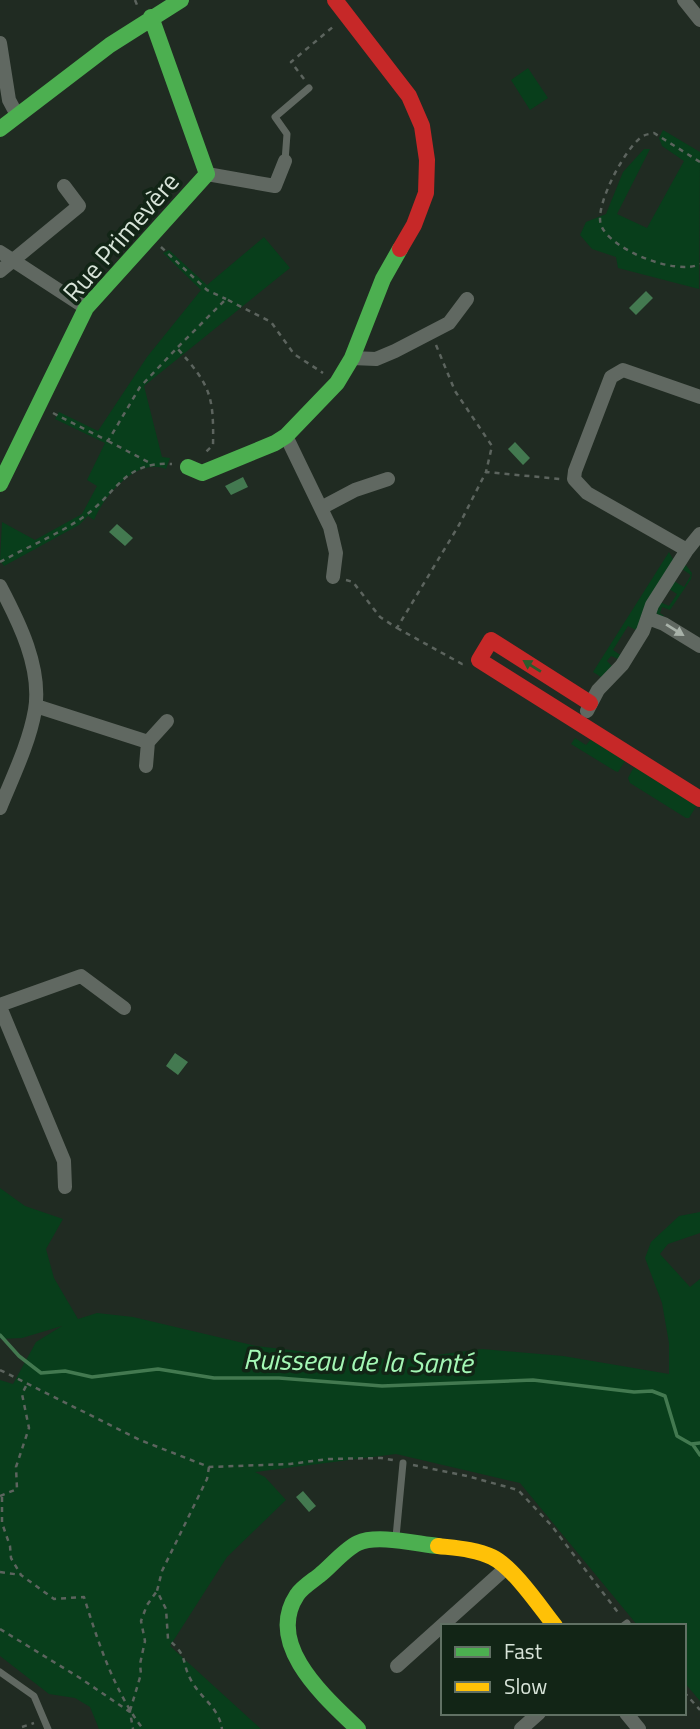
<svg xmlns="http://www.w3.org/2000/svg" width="700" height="1729" viewBox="0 0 700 1729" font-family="'Titillium Web',sans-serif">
	<rect width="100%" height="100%" fill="#202b22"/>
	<path fill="#083e1b" d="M528 68 548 98 530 110 511 80Z
		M663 130 700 152 699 289 618 268 616 257 592 249 580 235 586 222 606 214 623 172 644 149H650L617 214 647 228 684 161 662 146 659 138Z
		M264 237 290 268 144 386 162 457 170 458 166 469C136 457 104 496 94 520L88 516 79 525 4 566 0 561 2 522 35 540 82 514 97 486 87 480 105 443 55 419 59 412 98 431 147 357 201 290 163 253 169 250 207 285Z
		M669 552 674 561 644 608 638 631 628 626 613 650 622 656 618 659 611 656 607 661 612 666 601 677 593 672Z
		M685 564 692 573 691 579 670 610 662 607 660 613 664 616 663 619 658 617 656 612 660 602 669 606 677 594 669 589 674 581 684 587 691 575 682 569Z
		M575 738 586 745 592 738 626 760 618 772 615 771 571 744Z
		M635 765 697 805 689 818H686L630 783 628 778Z
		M0 1188 25 1206 63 1219 46 1249 54 1278 78 1319 97 1313 133 1317 256 1346 333 1355 399 1360 482 1349 563 1356 669 1374V1343L662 1303 645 1258 651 1242 679 1216 700 1212V1233L668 1244 660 1254 690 1287 700 1279V1701L684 1682V1626H638L520 1483 396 1454 255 1472 265 1477 286 1500 227 1557 170 1646 261 1729H99L90 1707 75 1698 49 1694 0 1656V1380L13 1384 36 1342 62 1326 22 1338 0 1339Z"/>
	<path fill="#437950" d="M646 291 653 298 636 315 629 308Z
		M515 442 530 458 523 465 508 449Z
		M243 477 248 487 231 495 225 486Z
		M117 524 133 538 125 546 109 532Z
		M175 1053 188 1062 178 1075 166 1066Z
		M303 1491 316 1506 309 1512 296 1497Z"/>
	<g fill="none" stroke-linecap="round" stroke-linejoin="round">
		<path stroke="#437950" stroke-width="3.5" d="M0 1335 19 1356 41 1373 65 1371 92 1377 158 1369 214 1378H279L382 1386 533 1380 634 1392 652 1391 665 1396 677 1436 691 1444 700 1443
			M693 1445 700 1455"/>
		<path stroke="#5c645e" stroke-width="2.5" stroke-dasharray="5 5" stroke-linecap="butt" d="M135 0 137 5
			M304 79 291 62 334 26
			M700 162 654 133C650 134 647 134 643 136 626 146 594 206 601 225 610 250 677 276 700 264
			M161 247 207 290 226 299
			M436 345 455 391 492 446 486 472
			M178 347 226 299 271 322 294 354 323 373
			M53 413 108 441 140 387 177 348C210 385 214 395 213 445L205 453
			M108 441 152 464
			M0 562C27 547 57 535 82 518 117 494 123 461 172 464
			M346 580 353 582 380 617 397 628 459 525 486 472 560 479
			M397 628 462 664H465
			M0 1370 140 1440 209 1467 290 1464 328 1459 381 1458 393 1460
			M413 1465 467 1476 518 1490 551 1525 620 1615
			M209 1467 207 1479 162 1571 157 1591 166 1609 168 1639C190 1658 180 1661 192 1682 202 1699 219 1708 222 1729
			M0 1496 17 1489 16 1467 29 1428 22 1394 27 1384
			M2 1497V1523L10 1546 11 1558 21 1575 54 1599 84 1597C98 1642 114 1691 143 1729
			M0 1572 21 1575
			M0 1629 80 1678 130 1712 133 1729
			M684 1692 700 1710
			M130 1711 141 1674 140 1664 145 1641 141 1621 147 1605 157 1591
			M22 1727 34 1723"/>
		<path stroke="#606861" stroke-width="7" d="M285 161 287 134 275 117 309 88
			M396 1537 403 1463
			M623 1626 627 1623
			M0 1672 34 1696 48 1729"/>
		<path stroke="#606861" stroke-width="14" d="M684 0 700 20
			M0 43 9 100 17 115
			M207 174 275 186 285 161
			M0 252 86 308
			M0 271 79 206 64 186
			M352 358 376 359 395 351 449 323 467 299
			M700 397 623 370 611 377 575 471 574 479 587 493 687 550 700 534
			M286 436 330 527 336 553 333 577
			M321 508 355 490 388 479
			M0 586C19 622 42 668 35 710 29 744 13 776 0 808
			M648 618 664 624 700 646
			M36 706 148 742
			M587 711 598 690 622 665 643 631 652 605 687 550
			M146 766 148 742 167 721
			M0 1005 81 976 124 1008
			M0 1007 64 1161 65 1187
			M397 1666 506 1568
			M626 1713 639 1729
			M521 1729 539 1713"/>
		<path stroke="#4caf50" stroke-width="16" d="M0 129 110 45 181 0
			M188 467 202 473 275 443 286 436 337 383 352 358 383 279 400 249
			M0 484 86 308 207 174 151 17
			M358 1729C326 1698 264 1645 297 1595 302 1587 314 1580 321 1574 332 1565 345 1549 358 1543 377 1534 417 1544 438 1546"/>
		<path stroke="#ffc107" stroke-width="16" d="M438 1546C455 1548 476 1549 492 1557 513 1567 540 1607 555 1626"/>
		<path stroke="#c62828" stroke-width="16" d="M335 0 409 96 422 126 427 160 426 193 414 225 400 249
			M590 703 491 640 479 660 700 799"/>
	</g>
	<defs><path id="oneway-solid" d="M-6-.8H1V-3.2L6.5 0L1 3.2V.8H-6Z" transform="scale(1.75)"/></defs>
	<use fill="#a8b2a9" href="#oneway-solid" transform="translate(675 630) rotate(32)"/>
	<use fill="#295c2d" href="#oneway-solid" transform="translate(532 666) rotate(-148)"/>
	<g text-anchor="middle" stroke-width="7" stroke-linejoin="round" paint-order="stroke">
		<g font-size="26" fill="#d8e4d9" stroke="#122516">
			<text transform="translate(121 237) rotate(-49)" y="9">Rue Primevère</text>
		</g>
		<g font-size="28" font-style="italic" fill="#a4f7b5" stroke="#122516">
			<text transform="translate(358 1361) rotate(1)" y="10">Ruisseau de la Santé</text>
		</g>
	</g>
	<rect x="441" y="1624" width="245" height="91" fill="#122516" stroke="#617164" stroke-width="2"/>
	<rect x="455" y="1647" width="35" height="10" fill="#4caf50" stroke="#617164" stroke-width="2"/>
	<text x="504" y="1659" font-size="21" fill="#d8e4d9">Fast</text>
	<rect x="455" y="1682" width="35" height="10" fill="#ffc107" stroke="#617164" stroke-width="2"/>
	<text x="504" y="1694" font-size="21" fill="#d8e4d9">Slow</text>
</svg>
